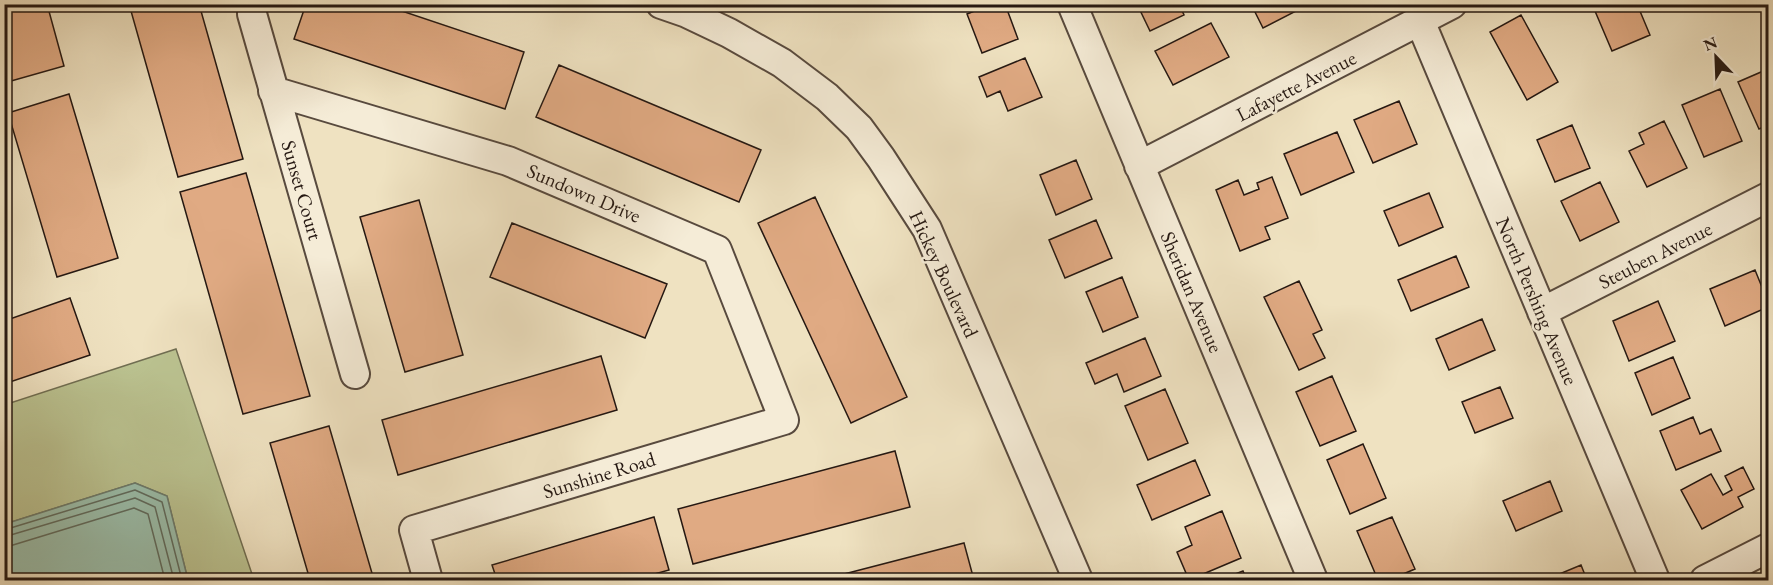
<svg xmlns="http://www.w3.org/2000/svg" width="1773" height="585" viewBox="0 0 1773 585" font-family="'EB Garamond',serif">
	<rect width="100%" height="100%" fill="#efe2c1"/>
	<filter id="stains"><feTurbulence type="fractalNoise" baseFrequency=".00333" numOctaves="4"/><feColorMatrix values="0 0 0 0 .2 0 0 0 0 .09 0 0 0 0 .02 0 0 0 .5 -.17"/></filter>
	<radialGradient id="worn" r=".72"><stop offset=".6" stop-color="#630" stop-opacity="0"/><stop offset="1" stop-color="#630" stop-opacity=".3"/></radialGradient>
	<path fill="#bbc391" stroke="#706e52" stroke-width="1.5" d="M176 349 254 580H188L167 496 135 483 5 524 4 405Z"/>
	<path fill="#9bbfac" stroke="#6c7c6e" stroke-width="1.5" d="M135 483 167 496 188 580H5V524Z"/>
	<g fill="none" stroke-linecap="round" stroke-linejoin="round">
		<path stroke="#606c5f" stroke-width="1.5" d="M4 530 135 490 162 502 182 580
			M4 537 135 498 155 507 174 580
			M4 546 13 545 134 508 148 514 165 580"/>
	</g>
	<path fill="#e0aa83" stroke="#251812" stroke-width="1.5" d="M4 4H47L64 66 4 83Z
		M129 4H199L243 159 178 177Z
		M306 4H381L524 52 505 109 294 39Z
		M992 4H1005L1018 39 982 53 967 14Z
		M1137 4H1179L1184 15 1150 31Z
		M1251 4H1300L1302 8 1263 28Z
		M1592 4H1637L1650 35 1612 51Z
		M1521 15 1558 82 1527 100 1490 32Z
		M1211 23 1229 57 1173 85 1155 51Z
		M1025 58 1042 97 1008 111 1000 91 987 97 979 77Z
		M559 65 761 150 739 202 536 117Z
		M1768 69V125L1759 129 1738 82Z
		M1720 89 1742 141 1704 157 1682 105Z
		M69 94 118 258 57 277 8 113Z
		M1399 101 1417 144 1373 163 1354 120Z
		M1664 121 1687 168 1647 187 1629 151 1644 144 1639 133Z
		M1572 125 1590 168 1555 182 1537 140Z
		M1337 132 1354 172 1301 195 1284 154Z
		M1076 160 1092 199 1056 215 1040 175Z
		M246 173 310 396 243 414 180 192Z
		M1272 177 1288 218 1265 227 1270 239 1240 251 1216 190 1238 180 1244 195 1259 189 1257 183Z
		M1600 182 1619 222 1580 241 1561 201Z
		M1429 193 1443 227 1399 246 1384 211Z
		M815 197 907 397 851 423 758 223Z
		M419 200 463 355 405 372 360 217Z
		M1096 220 1112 258 1065 278 1049 240Z
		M512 223 667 284 645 338 490 277Z
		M1456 256 1469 287 1411 311 1398 280Z
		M1755 270 1768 302V307L1725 326 1710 289Z
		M1122 277 1138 317 1103 332 1086 292Z
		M1299 281 1322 330 1313 334 1325 358 1299 370 1264 297Z
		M70 298 90 355 4 384V321Z
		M1658 301 1675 341 1629 361 1613 321Z
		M1482 319 1495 350 1449 370 1436 339Z
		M1145 338 1161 376 1124 392 1117 374 1095 384 1086 363Z
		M601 356 617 410 398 475 382 420Z
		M1673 357 1690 398 1652 415 1635 373Z
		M1332 376 1356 431 1320 446 1296 392Z
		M1500 387 1513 418 1475 433 1462 402Z
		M1165 389 1188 443 1148 460 1125 406Z
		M1693 417 1700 434 1711 429 1721 451 1676 470 1660 431Z
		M329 426 374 580H310L270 443Z
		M1363 444 1386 498 1350 514 1327 460Z
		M895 451 910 507 693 564 678 509Z
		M1195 460 1210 495 1152 520 1137 485Z
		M1743 467 1754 489 1738 497 1743 507 1702 529 1681 490 1711 474 1723 495 1732 490 1725 476Z
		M1550 481 1562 511 1516 531 1503 501Z
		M1222 511 1241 558 1189 580 1177 552 1192 545 1185 527Z
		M654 517 669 570 633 580H497L492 565Z
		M1392 517 1415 569 1389 580H1378L1357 531Z
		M964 543 974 580H821Z
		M1581 565 1587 580H1545Z
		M1243 571 1247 580H1220Z"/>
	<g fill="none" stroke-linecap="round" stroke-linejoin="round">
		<defs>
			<path id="minor" d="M252 4V14L355 374
				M661 4 687 13 729 33 782 63 827 97 859 128 881 158 927 229 1078 580
				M1072 4 1313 580
				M1420 21 1655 580
				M273 91 508 161 717 250 784 420 414 530 428 580
				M1139 166 1452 4
				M1542 312 1768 197
				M1705 580 1768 548"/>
		</defs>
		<use href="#minor" stroke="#584a3e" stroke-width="32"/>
		<use href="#minor" stroke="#f5ecd7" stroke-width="28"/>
	</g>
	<g text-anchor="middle" stroke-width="5" stroke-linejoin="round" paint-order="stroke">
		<g font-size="20" fill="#251812" stroke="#f5ecd7">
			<text transform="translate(1296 86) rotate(-27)" y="7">Lafayette Avenue</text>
			<text transform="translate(302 190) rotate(74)" y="7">Sunset Court</text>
			<text transform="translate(584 193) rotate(23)" y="7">Sundown Drive</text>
			<text transform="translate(1655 255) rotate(-27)" y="7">Steuben Avenue</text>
			<text transform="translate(944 274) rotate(65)" y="7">Hickey Boulevard</text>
			<text transform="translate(1192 292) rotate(67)" y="7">Sheridan Avenue</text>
			<text transform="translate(1537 301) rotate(67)" y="7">North Pershing Avenue</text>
			<text transform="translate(599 475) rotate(-17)" y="7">Sunshine Road</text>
		</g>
	</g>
	<rect width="1773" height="585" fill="none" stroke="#efe2c1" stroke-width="24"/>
	<rect x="6" y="6" width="1761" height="573" fill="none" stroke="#251812" stroke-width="3"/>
	<rect x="12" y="12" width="1749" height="561" fill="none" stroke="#251812" stroke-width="1.5"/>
	<g transform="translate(1716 57) rotate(337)" stroke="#f5ecd7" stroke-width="4.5" paint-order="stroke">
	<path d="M0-4.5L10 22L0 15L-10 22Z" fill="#251812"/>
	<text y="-9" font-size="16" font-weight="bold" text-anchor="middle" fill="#251812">N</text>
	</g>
	<rect width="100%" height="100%" filter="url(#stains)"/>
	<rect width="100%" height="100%" fill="url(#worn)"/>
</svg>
